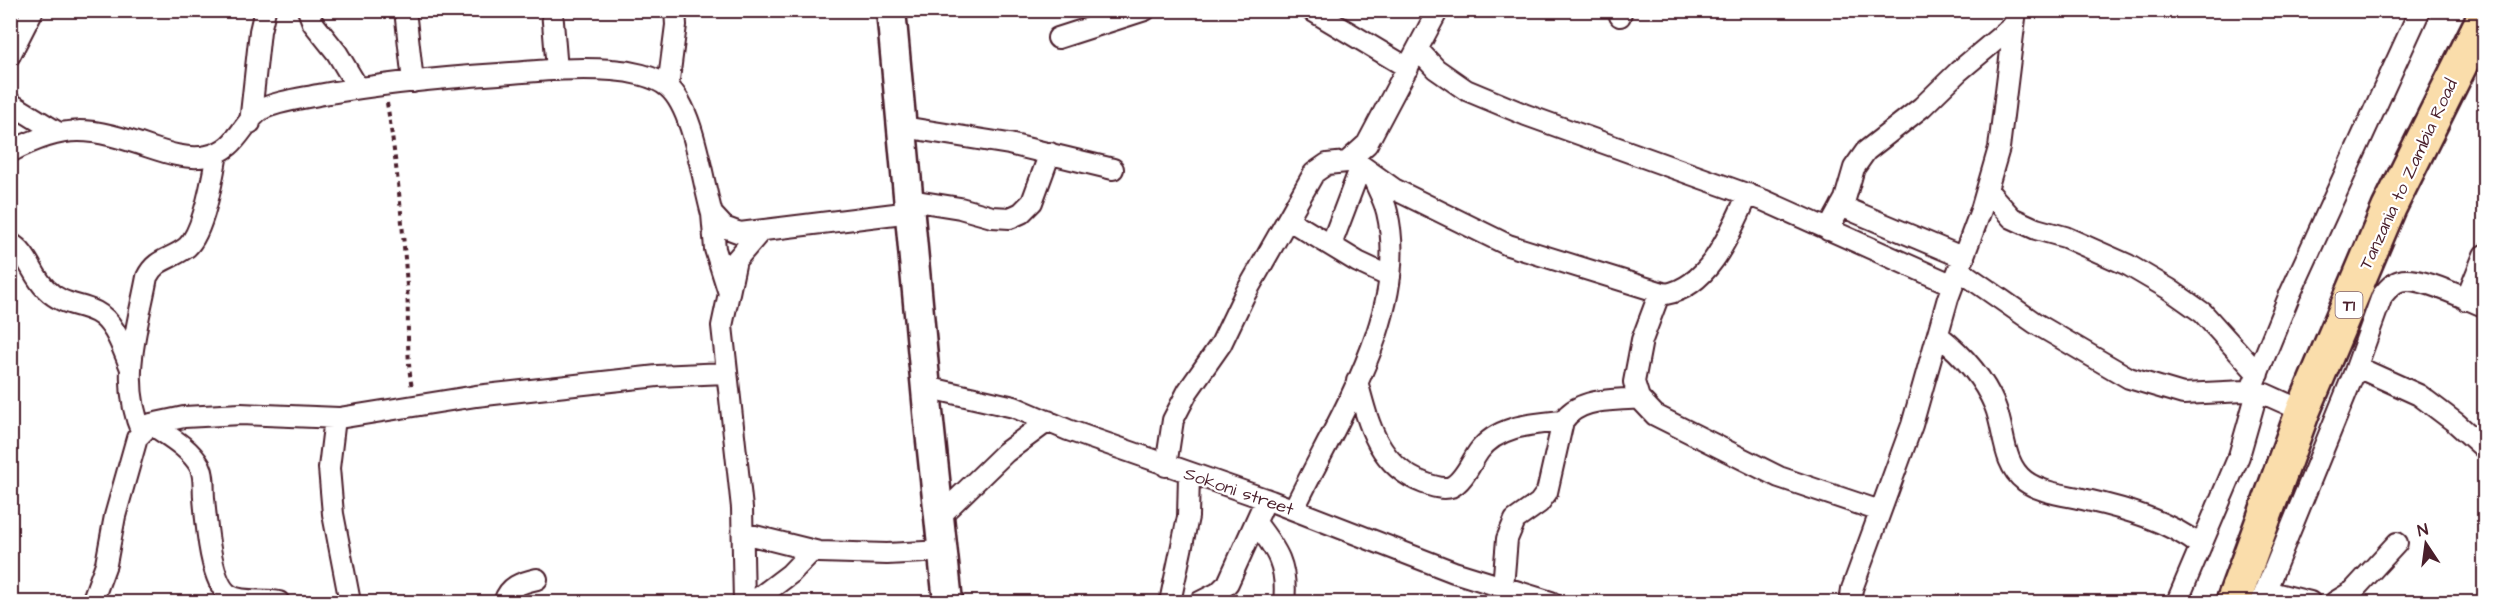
<svg xmlns="http://www.w3.org/2000/svg" width="2495" height="613" viewBox="0 0 2495 613" font-family="'Architects Daughter',sans-serif">
	<rect width="100%" height="100%" fill="#fff"/>
	<filter id="ink" filterUnits="userSpaceOnUse"><feTurbulence type="fractalNoise" baseFrequency=".0167" numOctaves="2"/><feDisplacementMap in="SourceGraphic" scale="12" xChannelSelector="R" yChannelSelector="G"/><feConvolveMatrix kernelMatrix="1 2 1 2 8 2 1 2 1" color-interpolation-filters="sRGB"/></filter>
	<g filter="url(#ink)">
		<g fill="none" stroke-linecap="round" stroke-linejoin="round">
			<defs>
				<path id="street" d="M308 10 313 23 337 53 358 88
					M405 10 413 82
					M552 10 557 70
					M1311 10 1408 68
					M1620 16 1622 10
					M1058 38 1145 10
					M1418 50 1436 69 1466 90 1526 115 1763 200 1953 285
					M10 55 33 10
					M668 87 676 25 675 10
					M10 103 57 132
					M250 123 260 31 265 10
					M903 127 1009 144 1113 169
					M10 152C66 123 90 127 149 147 167 153 188 160 207 156 238 150 241 123 261 110 273 102 304 98 318 95 378 84 438 78 499 74 536 71 575 67 612 70 629 71 655 76 668 87 694 109 702 180 712 214L724 227 740 233 911 212
					M1352 159 1394 189 1508 245 1666 294C1710 286 1731 231 1748 194
					M1987 190 2012 218 2036 229 2065 237 2128 265 2169 289 2203 313 2258 374
					M910 200 960 208 992 217 1010 218 1021 213 1032 202 1050 153
					M1841 206 1964 258
					M712 214 715 249 728 290
					M1289 220 1358 262 1390 277
					M1828 230 1845 199 1854 168 1866 151 1922 107 1959 71 2014 25
					M10 243C29 254 31 274 46 289 63 306 78 303 96 312 115 322 122 347 130 366
					M1331 245 1361 166
					M1959 270 2035 323 2129 378 2183 394 2245 391 2265 394 2303 411
					M1660 292 1642 340 1634 382 1639 398 1655 415 1779 477 1880 511
					M2466 300 2484 255
					M1938 335C1962 354 1983 377 1995 406 2005 430 2002 464 2025 481 2041 493 2067 495 2087 500 2127 509 2168 521 2201 546
					M2357 367 2419 395 2456 423 2484 448
					M1357 381C1368 423 1378 466 1424 483 1432 486 1443 490 1451 487 1464 481 1471 462 1479 451 1498 425 1534 424 1563 421
					M926 387 1014 407 1068 430 1271 501 1454 572 1551 602
					M2250 392 2290 294 2420 10
					M335 418 329 468 333 514 350 602
					M151 424C168 436 189 447 200 466 205 476 203 487 204 498 206 520 210 582 229 595 242 604 265 598 279 602
					M142 433C119 381 137 330 147 277 156 258 171 260 187 247 204 232 213 176 217 153
					M1166 466 1173 420 1188 391 1221 344 1244 296 1314 173 1327 164 1347 162 1367 144 1438 10
					M1294 509C1335 422 1411 312 1387 212 1384 199 1376 186 1371 173
					M939 517 1006 452 1048 421
					M1256 523C1277 550 1288 566 1284 602
					M743 533 819 552 887 554 943 551
					M1503 587 1507 539 1515 520 1539 503 1547 492 1563 421C1579 397 1613 401 1639 398
					M2266 591 2310 602
					M92 602 106 564 115 516 137 438 151 424 184 417 241 414 339 418 476 396 657 376 726 373
					M504 602C509 586 520 583 537 579
					M744 602 742 508 722 326 736 260 760 232
					M753 602 790 574 812 551
					M1170 602 1188 517 1189 474
					M1200 602 1218 593 1228 583 1266 499
					M1850 602 1852 589 1912 425 1948 298 1981 210 1999 148 2016 10
					M2177 602 2239 456 2257 393
					M2261 602 2355 371 2382 296C2387 290 2392 283 2400 281 2419 275 2465 299 2484 306
					M2335 602 2353 591 2397 543"/>
				<path id="secondary" d="M891 10 929 422 948 602"/>
				<path id="highway" d="M2233 602 2303 411 2389 208 2484 17"/>
			</defs>
			<use href="#street" stroke="#4a1f2b" stroke-width="24"/>
			<use href="#secondary" stroke="#4a1f2b" stroke-width="33"/>
			<use href="#highway" stroke="#4a1f2b" stroke-width="38"/>
			<path stroke="#4a1f2b" stroke-width="4" stroke-dasharray="4.5 4.5" stroke-linecap="butt" d="M387 103C397 164 403 226 407 287 409 321 406 355 412 388"/>
			<use href="#street" stroke="#fff" stroke-width="20"/>
			<use href="#secondary" stroke="#fff" stroke-width="28"/>
			<use href="#highway" stroke="#faddab" stroke-width="33"/>
		</g>
	</g>
	<g text-anchor="middle" stroke-width="4.5" stroke-linejoin="round" paint-order="stroke">
		<rect fill="#fff" stroke="#80626b" stroke-width="1.5" x="2335.5" y="292" width="27" height="26" rx="4.5"/>
		<g font-size="16" font-weight="bold" fill="#4a1f2b">
			<text x="2349" y="311">T1</text>
		</g>
		<g font-size="18" fill="#4a1f2b" stroke="#fff">
			<text transform="translate(2408 174) rotate(-65)" y="6">Tanzania to Zambia Road</text>
			<text transform="translate(1239 491) rotate(19)" y="6">Sokoni street</text>
		</g>
	</g>
	<rect width="2495" height="613" fill="none" stroke="#fff" stroke-width="36"/>
	<rect x="18" y="18" width="2459" height="577" fill="none" stroke="#4a1f2b" stroke-width="2" filter="url(#ink)"/>
	<g transform="translate(2426 544) rotate(347)" stroke="#ffffff" stroke-width="4.5" paint-order="stroke">
	<path d="M0-4.5L10 22L0 15L-10 22Z" fill="#4a1f2b"/>
	<text y="-9" font-size="16" font-weight="bold" text-anchor="middle" fill="#4a1f2b">N</text>
	</g>
</svg>
